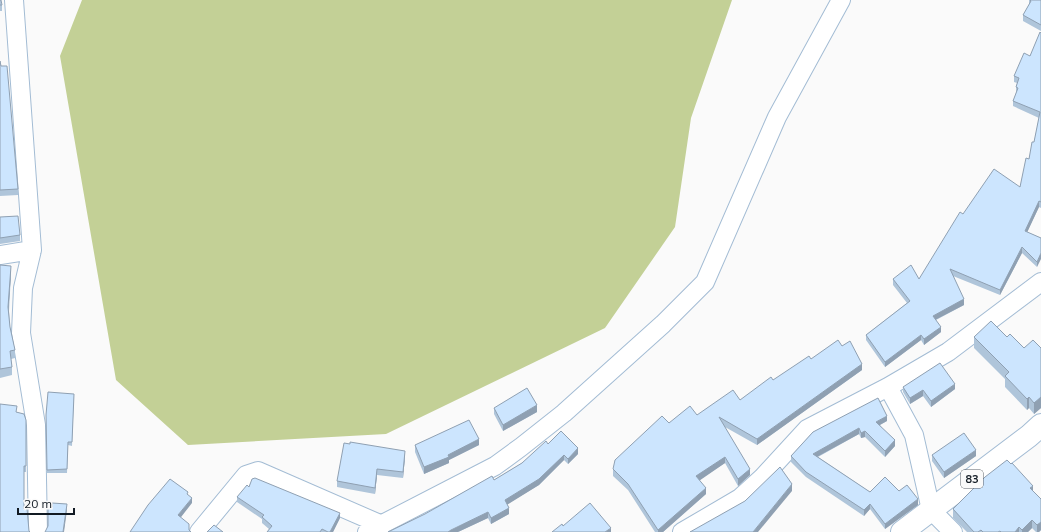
<svg xmlns="http://www.w3.org/2000/svg" width="1041" height="532" viewBox="0 0 1041 532" font-family="Mulish,sans-serif">
	<rect width="100%" height="100%" fill="#fafafa"/>
	<path fill="#c3d096" d="M82 0H732L691 118 675 227 605 328 386 434 188 445 116 380 60 56Z"/>
	<g fill="none" stroke-linecap="round" stroke-linejoin="round">
		<defs>
			<path id="street" d="M14 0 32 250 23 288 21 333 36 425 38 532
				M0 255 32 250
				M888 387 914 435 931 510 953 532
				M199 532 246 475 258 471 382 525
				M367 532 495 466 521 447 564 413 663 324 705 282 777 117 841 0
				M682 532 740 498 762 478 807 429 888 387 948 352 1041 282"/>
			<path id="primary" d="M902 532 1029 436 1041 425"/>
		</defs>
		<use href="#street" stroke="#a3bcd4" stroke-width="20"/>
		<use href="#primary" stroke="#a3bcd4" stroke-width="24"/>
		<use href="#street" stroke="#fff" stroke-width="18"/>
		<use href="#primary" stroke="#fff" stroke-width="22"/>
	</g>
	<path fill="#afc5da" d="M0 0 2 5V11H0Z
		M1029 0H1041V31L1023 21V15L1029 5Z
		M1041 33V208L1039 207 1027 232 1041 238 1037 267 1022 253 1000 295 953 276 964 305 936 320 941 332 924 345 921 340 885 367 866 340V335L907 303 893 285V279H919L963 214 1020 187 1034 142 1039 118 1013 106V101L1016 93V87L1017 83 1014 82V76L1030 56Z
		M0 61 18 189V195L0 196Z
		M0 217 20 235V241L0 244Z
		M0 265 11 274 9 311 10 327 15 350V358L11 359 12 367V375L0 378Z
		M974 337H1007L1024 348H1041V408L1034 414 1029 408 1027 410 1005 387V379L974 348Z
		M842 346 862 370 757 445 725 427 750 475 738 486 725 463 699 480 706 494 663 532H655L628 490 613 476V469L669 423 697 415 740 400 811 359Z
		M903 387 955 389 931 407 923 396 910 404 903 392Z
		M74 394 72 446 68 445 67 473H47L46 415Z
		M494 408 537 412 503 431 494 414Z
		M17 412 26 420V472H24V509L29 531 0 532Z
		M887 421 880 425 895 446 885 457 865 437 861 438 859 434 818 457 870 492 899 491 918 505 885 529 870 509 864 516 806 477 791 462V456L813 432Z
		M548 444 578 454 568 464 564 460 539 485 507 504 509 514 491 524 488 518 458 532 494 480 522 463Z
		M415 445H479L449 460V463L424 474 415 452Z
		M932 455 976 456 944 478 932 461Z
		M405 457 403 478 377 475 375 494 337 487V481Z
		M1011 464 1033 491 1041 499V530L1039 532H1036L1032 528 1028 532H967L953 518V509Z
		M249 487 340 518 333 532H267L269 529 262 523V519L237 502V497Z"/>
	<path fill="#8fa0b2" d="M1039 201V207L1025 237V231Z
		M1022 247V253L1000 295V290Z
		M1041 253V259L1037 267V262Z
		M11 266V274L8 315V307Z
		M964 299V305L933 321V316Z
		M941 327V332L924 345V339Z
		M921 335V340L885 367V362Z
		M862 364V370L757 445V439Z
		M955 384V389L931 407V401Z
		M923 390V396L910 404V398Z
		M1029 397V408L1027 410V399Z
		M1041 397V408L1034 414V403Z
		M537 405V412L503 431V425Z
		M887 416V421L876 427V422Z
		M859 428V434L813 459V454Z
		M865 431V437L861 438V433Z
		M479 439V445L449 460V463L424 474V467Z
		M895 440V446L885 457V451Z
		M578 448V454L568 464V459Z
		M976 450V456L944 478V472Z
		M405 451V457L403 478V472Z
		M564 455V460L539 485 505 506V500Z
		M725 457V463L696 483V476Z
		M377 469V475L375 494V488Z
		M750 469V475L738 486V479Z
		M792 484V491L758 532H753Z
		M1033 486V494L1030 488Z
		M706 488V494L663 532H658V530Z
		M192 498V503L178 521V515Z
		M918 499V505L885 529V524Z
		M67 504V510L64 532H63Z
		M870 504V509L864 516V510Z
		M509 508V514L491 524V518Z
		M488 512V518L458 532H448L451 530Z
		M340 513V518L333 532H330Z
		M1032 520V528L1028 532H1022V530Z
		M1041 522V530L1039 532H1037V525Z
		M1019 527V532H1015Z
		M611 528V532H605Z"/>
	<path fill="#cce5fe" stroke="#8fa0b2" d="M0 0H1L2 5H0Z
		M1030 0H1041V25L1023 15 1031 1Z
		M1040 32 1041 33V202L1039 201 1025 231 1041 238V253L1037 262 1022 247 1000 290 950 269 964 299 933 316 941 327 924 339 921 335 885 362 866 335 910 301 893 279 911 265 919 279 960 212 963 214 994 169 1020 187 1026 158 1029 159 1032 142H1034L1040 112 1013 101 1018 88 1016 87 1019 78 1014 76 1024 53 1030 56Z
		M0 61 1 66H7L18 189 0 190Z
		M18 216 20 235 0 238V217Z
		M0 265 11 266 8 307 10 327 15 350 10 351 12 367 0 369Z
		M991 321 1007 337 1010 334 1024 348 1033 340 1041 348V397L1034 403 1029 397 1027 399 1005 376 1009 372 974 337Z
		M838 340 842 346 850 341 862 364 757 439 719 417 750 469 738 479 725 457 696 476 706 488 658 530 628 484 613 469 615 460 662 416 669 423 690 406 697 415 733 390 740 400 771 377 773 380 809 356 811 359Z
		M940 363 955 384 931 401 923 390 910 398 903 387Z
		M527 388 537 405 503 425 494 408Z
		M48 392 74 394 72 442H68L67 469 47 470 46 415Z
		M878 398 887 416 876 422 895 440 885 451 865 431 861 433 859 428 813 454 870 492 885 477 899 491 907 485 918 499 885 524 870 504 864 510 806 472 791 456 813 432Z
		M0 404 17 406 16 412 24 414 26 420V466H24V509L27 508 29 531 30 532H0Z
		M469 420 479 439 448 455 449 457 424 467 415 445Z
		M561 431 578 448 568 459 564 455 539 479 505 500 509 508 491 518 488 512 451 530 448 532H388L425 514 492 476 494 480 522 463 546 441 548 444Z
		M964 433 976 450 944 472 932 455Z
		M350 442 405 451 403 472 377 469 375 488 337 481 344 443 350 444Z
		M1007 460 1011 464 1012 463 1033 486 1030 488 1041 499V522L1037 525 1032 520 1022 530 1019 527 1015 532H1001L1000 531 998 532H983L981 530 978 532H974L953 509 985 477Z
		M780 467 792 484 753 532H690L745 501Z
		M255 478 340 513 330 532H328L322 529 320 532H267L272 526 262 517 264 515 237 497 247 485 249 487 252 479Z
		M170 479 188 492 187 494 192 498 178 515 189 524V530L191 532H130L148 505Z
		M52 503 67 504 63 532H45L48 526V507H52Z
		M590 503 611 528 605 532H552L562 524 563 526Z
		M214 525 223 532H207Z"/>
	<g text-anchor="middle" stroke-width="3" stroke-linejoin="round" paint-order="stroke">
		<rect fill="#fafafa" stroke="#575d64" stroke-width="1" x="961" y="470" width="22" height="18" rx="3"/>
		<g font-size="11" font-weight="bold" fill="#111a23">
			<text x="972" y="483">83</text>
		</g>
	</g>
	<path d="M18 508v6h56v-6" fill="none" stroke="#111a23" stroke-width="2"/>
	<text x="24" y="508" font-size="12" fill="#111a23" stroke="#fafafa" stroke-width="3" paint-order="stroke">20 m</text>
</svg>
